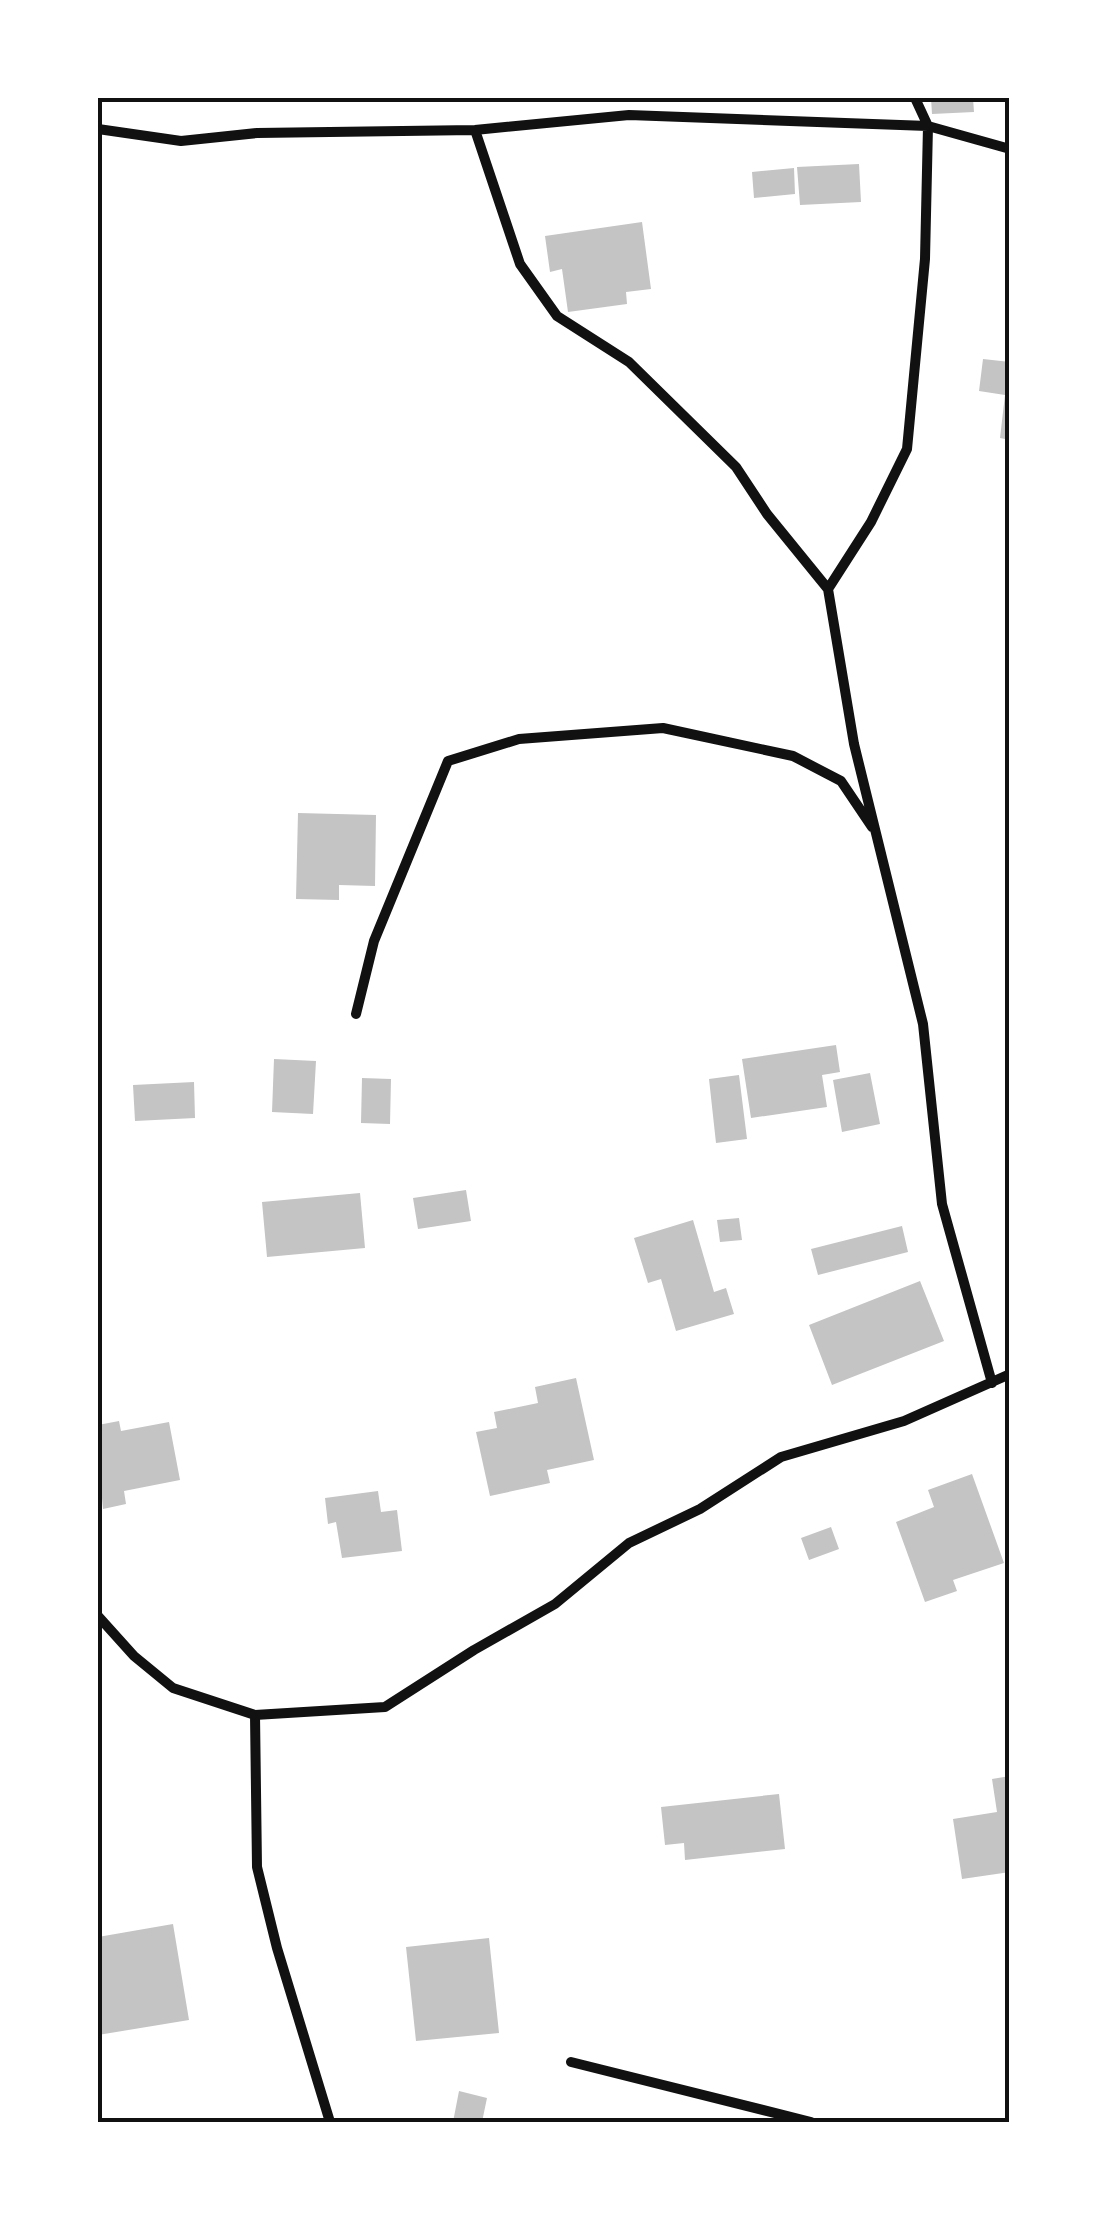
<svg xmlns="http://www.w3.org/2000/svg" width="1107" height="2220" viewBox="0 0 1107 2220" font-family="Commissioner,sans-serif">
	<rect width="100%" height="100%" fill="#fff"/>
	<path fill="#c4c4c4" d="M931 98H973L974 112 932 114Z
		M859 164 861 202 800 205 797 167Z
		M794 168 795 194 754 198 752 172Z
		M642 222 651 289 626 292 627 304 568 312 562 269 550 272 545 236Z
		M983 359 1010 362V440L1000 438 1005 395 979 391Z
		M298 813 376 815 375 886 339 885V900L296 899Z
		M836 1045 840 1072 822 1075 827 1107 751 1118 742 1059Z
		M274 1059 316 1061 313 1114 272 1112Z
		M870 1073 880 1124 842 1132 833 1080Z
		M739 1075 747 1139 716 1143 709 1079Z
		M362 1078 391 1079 390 1124 361 1123Z
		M194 1082 195 1118 135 1121 133 1085Z
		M466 1190 471 1221 418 1229 413 1198Z
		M360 1193 365 1248 267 1257 262 1202Z
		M739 1218 742 1240 720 1242 717 1220Z
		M693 1220 714 1292 726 1288 734 1314 676 1331 661 1279 648 1283 634 1238Z
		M902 1226 908 1252 818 1275 811 1249Z
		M920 1281 944 1341 832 1385 809 1325Z
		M576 1378 594 1460 547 1470 550 1483 490 1496 476 1432 497 1428 494 1412 538 1403 535 1387Z
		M119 1421 121 1431 169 1422 180 1480 124 1491 126 1504 103 1509 102 1498 98 1499V1425Z
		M972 1474 1004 1563 953 1580 957 1591 925 1602 896 1522 934 1507 928 1490Z
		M378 1491 381 1512 397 1510 402 1551 342 1558 336 1522 328 1524 325 1498Z
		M831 1527 839 1549 809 1560 801 1538Z
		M1010 1776V1872L962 1879 953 1819 997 1812 992 1779Z
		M779 1794 785 1849 685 1860 684 1843 665 1845 661 1807Z
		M173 1924 189 2020 98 2035V1937Z
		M489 1938 499 2033 416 2041 406 1947Z
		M459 2091 487 2098 482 2122H453Z"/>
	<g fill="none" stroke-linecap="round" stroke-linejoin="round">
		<path stroke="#111" stroke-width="10" d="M98 129 181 141 257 133 475 130 629 115 928 126 1010 149
			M475 130 520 264 557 316 629 362 736 467 767 514 828 589 854 744 923 1024 942 1204 992 1383
			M828 589 871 522 907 449 925 259 928 126 915 98
			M356 1014 374 941 448 761 519 739 663 728 793 756 841 781 872 827
			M98 1616 134 1656 173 1688 255 1715 385 1707 474 1650 555 1604 629 1543 700 1509 781 1457 904 1421 1010 1374
			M255 1715 257 1867 277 1948 330 2122
			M571 2062 811 2122"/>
	</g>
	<rect width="1107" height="2220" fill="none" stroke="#ffffff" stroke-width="200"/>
	<rect x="100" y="100" width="907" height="2020" fill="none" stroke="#111" stroke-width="4"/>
</svg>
